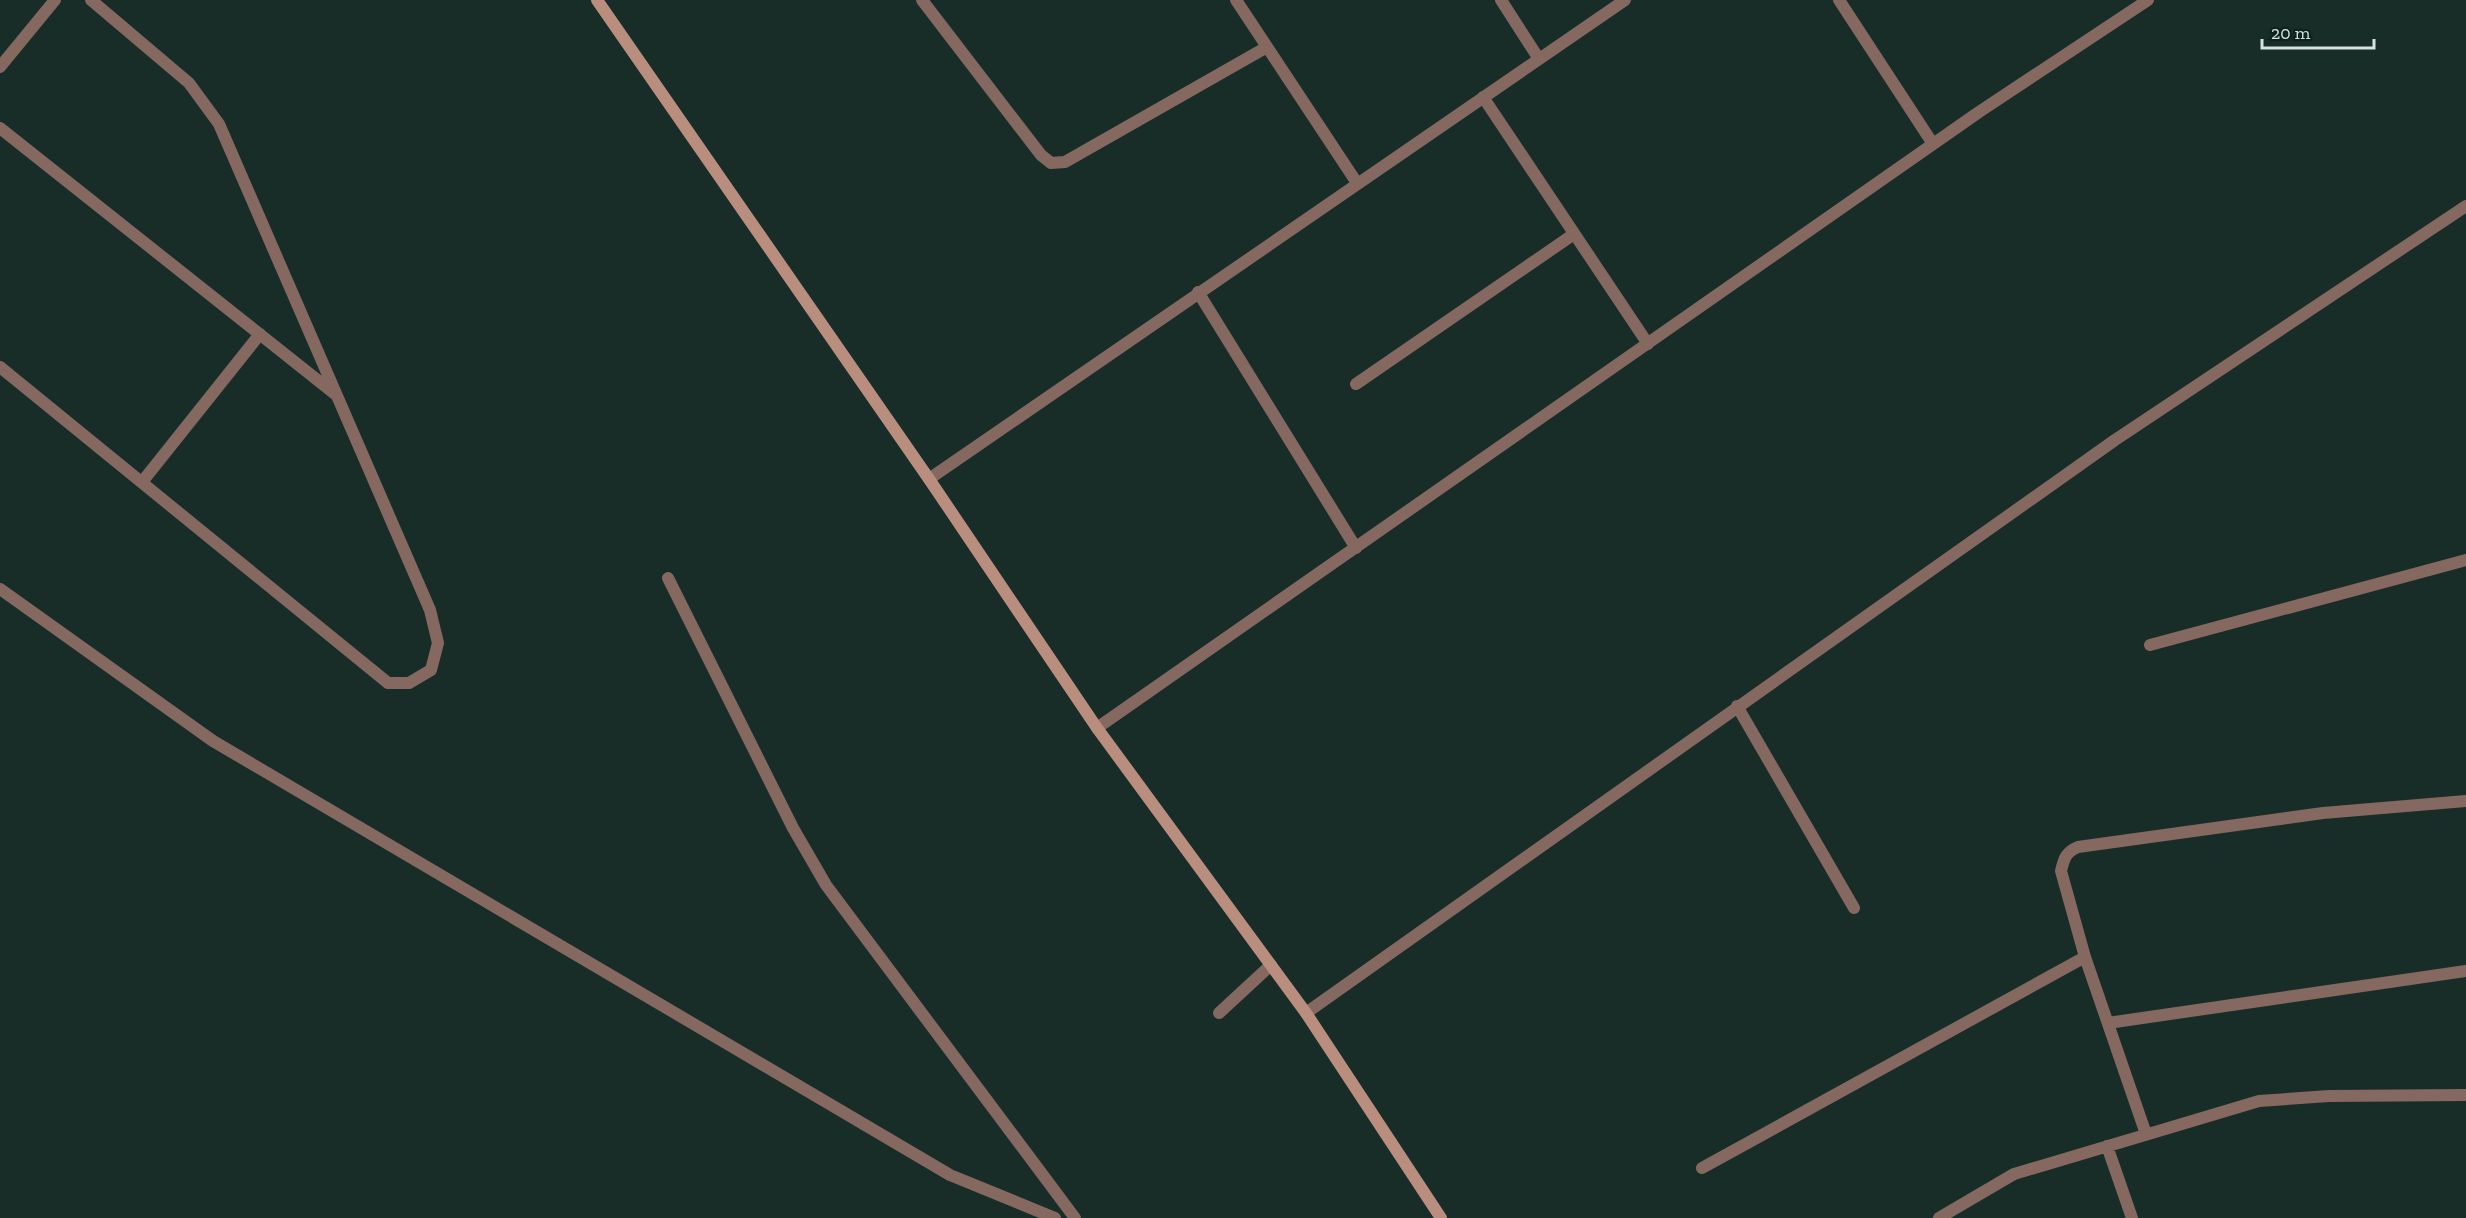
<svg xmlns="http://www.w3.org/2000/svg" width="2466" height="1218" viewBox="0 0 2466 1218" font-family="'Zilla Slab',serif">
	<rect width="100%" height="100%" fill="#182d28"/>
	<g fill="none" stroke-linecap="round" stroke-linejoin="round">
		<path stroke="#856960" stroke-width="12" d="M922 0 1041 155 1051 163 1065 162 1267 47
			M1236 0 1357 183
			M1501 0 1539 59
			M1839 0 1933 144
			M0 67 55 0
			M1483 97 1648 344
			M0 128 335 394
			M1198 292 1356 548
			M0 367 388 683H409L431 670 438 643 430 610 219 124 189 83 91 0
			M1356 384 1574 234
			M929 479 1625 0
			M142 482 260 334
			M668 578 793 828 826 885 1075 1218
			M0 589 213 741 950 1175 1055 1218
			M2150 645 2466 560
			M1737 706 1854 908
			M1097 728 1979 112 2148 0
			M1219 1013 1271 965
			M1306 1013 2115 440 2466 206
			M2108 1023 2466 971
			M2146 1134 2085 957 2061 871C2064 858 2066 852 2078 847L2323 813 2466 801
			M2107 1146 2132 1218
			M1702 1168 2085 957
			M1939 1218 2014 1174 2259 1101 2329 1096 2466 1095"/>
		<path stroke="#ba8e7f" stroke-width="12" d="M597 0 929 479 1097 728 1306 1013 1441 1218"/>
	</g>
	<path d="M2262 39v9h112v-9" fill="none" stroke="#d6e2df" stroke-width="3"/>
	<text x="2271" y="39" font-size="18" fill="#d6e2df" stroke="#0e231f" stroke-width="4.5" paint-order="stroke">20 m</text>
</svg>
